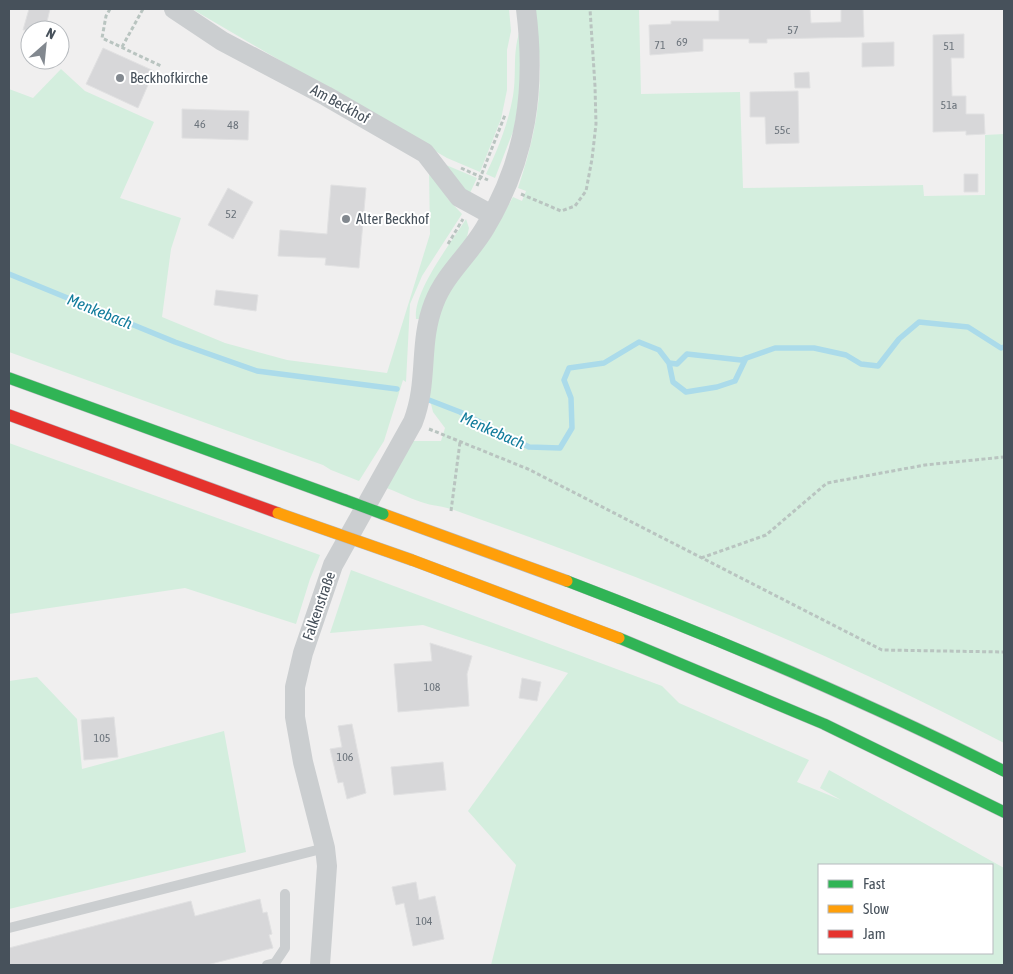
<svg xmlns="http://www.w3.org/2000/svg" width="1013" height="974" viewBox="0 0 1013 974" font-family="'Asap Condensed',sans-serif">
	<rect width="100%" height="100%" fill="#f0efef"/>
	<path fill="#d4eede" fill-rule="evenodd" d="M192 9H509L511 31 507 50V90L501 119 480 172 447 158Z
		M534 9H639L641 94 740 92 743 188 923 185 924 196 985 195V135L1004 134V743C828 651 642 576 454 510 444 506 432 506 421 502 408 498 396 491 384 487L410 441H441L445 428 433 412 428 392 435 324 449 291 490 238 513 197 522 201 526 191 518 188C531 149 540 112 540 71 540 50 536 29 534 9Z
		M520 30 523 75 514 129 495 178 486 174C498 149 508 124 513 96 517 73 512 54 520 30Z
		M61 69 85 91 154 122 120 198 181 218 171 249 162 317 225 343 287 360 387 373 430 234 429 169 448 199 462 214 422 276 410 304 406 382 403 380 384 441 359 481 331 470 323 465 9 352V89L33 98Z
		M446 165 477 178 470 193 462 189Z
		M466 219 469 228 467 237 421 319H416C413 291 451 243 466 219Z
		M9 443 320 555 310 579 296 624 185 588 9 614Z
		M351 570 662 686 679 703 809 760 797 782 841 800 820 788 829 770 1004 868V965H491L516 865 468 811 568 673 423 625 330 633ZM819 865H992V953H819Z
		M37 677 77 719 82 769 224 731 246 852 9 909V681Z"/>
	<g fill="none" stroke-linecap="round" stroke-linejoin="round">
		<path stroke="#abdbea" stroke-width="5.5" d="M9 274 175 342 257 371 397 389
			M669 363 673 382 686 392 717 387 735 381 746 358
			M429 400 460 412 529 447 560 448 572 428 571 398 564 380 569 368 604 363 639 342 659 350 669 363 677 364 687 354 741 360 775 348H814L846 355 861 364 878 366 899 339 919 322 968 327 1001 348 1004 347"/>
	</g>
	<path fill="#d7d7d9" stroke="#e1e1e2" d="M29 9H50L45 30H23Z
		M719 9H810L811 23 841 22V9H863L864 37 767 39V43H749V39H703V51L650 55 649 25 671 24V21H719Z
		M964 34V58H951L952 96H966V114H984L985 134 966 135V131L933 132V35Z
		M894 42V66L862 67V43Z
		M103 48 154 71 138 108 86 84Z
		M809 72 810 88H795L794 73Z
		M798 91 799 143 766 144 765 117H750V92Z
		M182 109 249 111 248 140 182 138Z
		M964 174H978V192H964Z
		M331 185 366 188 359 268 325 265 326 258 278 256 280 230 327 234Z
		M228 188 253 202 233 239 208 225Z
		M216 290 258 295 256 311 214 305Z
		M430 643 472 656 467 674 469 706 398 712 394 664 432 661Z
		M522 678 541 682 537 701 519 698Z
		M114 717 118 757 84 760 81 720Z
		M352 724 366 793 347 799 343 782 338 783 330 749 342 747 338 726Z
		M443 762 446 790 394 795 391 767Z
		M416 882 419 900 435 896 444 939 413 946 404 903 396 905 392 887Z
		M260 899 263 913 267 912 272 934 269 935 273 948 207 965H9V948L191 901 195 916Z"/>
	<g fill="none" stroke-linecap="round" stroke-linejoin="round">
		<defs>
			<path id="fast" d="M9 378 345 500
				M567 581C716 638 862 699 1004 771
				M619 638 824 724 1004 812"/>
			<path id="slow" d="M383 514 567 581
				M412 560 619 638"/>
			<path id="jam" d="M9 415 278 513"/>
		</defs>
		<use href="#fast" stroke="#b5b9be" stroke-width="12"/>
		<use href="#slow" stroke="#b5b9be" stroke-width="12"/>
		<use href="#jam" stroke="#b5b9be" stroke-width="12"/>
		<path stroke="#b9c4c0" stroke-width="3" stroke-dasharray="4 2.5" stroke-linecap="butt" d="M110 9 106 16 102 38 161 66
			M122 47 143 9
			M461 168 488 180
			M477 186 505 115
			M521 194 561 211 575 206 586 191 592 159 596 124 595 86 590 9
			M448 244 463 219
			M429 429 528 469 882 650 1004 652
			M451 511 460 442
			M701 558 766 535 827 483 925 465 1004 457"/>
		<path stroke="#cbced0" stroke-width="10" d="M9 928 325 848
			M267 965 275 963 285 948V894"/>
		<path stroke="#cbced0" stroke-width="20" d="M174 9 222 41 326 96 425 153 459 197 492 215
			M320 965 327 866 325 848 303 762 295 717V687L303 653 333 565 413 422C429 380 418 344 434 303 445 274 469 255 485 228 527 158 536 88 526 9"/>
		<use href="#fast" stroke="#30b455" stroke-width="11"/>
		<use href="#slow" stroke="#ff9f0a" stroke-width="11"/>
		<use href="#jam" stroke="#e5322d" stroke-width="11"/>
		<defs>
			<path id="fast-bridge" d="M345 500 383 514"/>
			<path id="slow-bridge" d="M278 513 412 560"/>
		</defs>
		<use href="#fast-bridge" stroke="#b5b9be" stroke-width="12" stroke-linecap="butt"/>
		<use href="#slow-bridge" stroke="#b5b9be" stroke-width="12" stroke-linecap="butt"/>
		<use href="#fast-bridge" stroke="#30b455" stroke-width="11"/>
		<use href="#slow-bridge" stroke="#ff9f0a" stroke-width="11"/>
	</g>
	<g fill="#82888f" stroke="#fff" stroke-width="2">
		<circle cx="120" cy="78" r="5"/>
		<circle cx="346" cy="219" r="5"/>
	</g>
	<g text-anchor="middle" stroke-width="4" stroke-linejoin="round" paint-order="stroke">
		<g font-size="12" fill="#6c747c">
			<text x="793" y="34">57</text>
			<text x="682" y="46">69</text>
			<text x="660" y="49">71</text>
			<text x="949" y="50">51</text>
			<text x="949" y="109">51a</text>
			<text x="200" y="128">46</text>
			<text x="233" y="129">48</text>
			<text x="782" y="134">55c</text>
			<text x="231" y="218">52</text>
			<text x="432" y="691">108</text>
			<text x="102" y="742">105</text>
			<text x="345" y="761">106</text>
			<text x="424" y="925">104</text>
		</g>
		<g font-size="15" fill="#47515b" stroke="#fff" text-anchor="start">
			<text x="130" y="83">Beckhofkirche</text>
			<text x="356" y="224">Alter Beckhof</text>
		</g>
		<g font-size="15" fill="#47515b" stroke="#fff">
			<text transform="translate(340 104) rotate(29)" y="5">Am Beckhof</text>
			<text transform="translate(319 606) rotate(-71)" y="5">Falkenstraße</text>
		</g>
		<g font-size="16" font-style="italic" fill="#127c9c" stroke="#fff">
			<text transform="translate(100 311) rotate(22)" y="6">Menkebach</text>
			<text transform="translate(493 430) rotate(24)" y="6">Menkebach</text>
		</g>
	</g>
	<rect width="1013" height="974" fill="none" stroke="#47515b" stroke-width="20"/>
	<rect x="818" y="864" width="175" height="90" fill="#ffffff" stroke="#b5b9bd"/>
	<rect x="828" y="880" width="25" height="8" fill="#30b455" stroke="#b5b9bd"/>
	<text x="863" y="889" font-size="15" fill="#47515b">Fast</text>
	<rect x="828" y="905" width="25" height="8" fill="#ff9f0a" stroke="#b5b9bd"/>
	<text x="863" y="914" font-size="15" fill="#47515b">Slow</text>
	<rect x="828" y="930" width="25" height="8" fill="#e5322d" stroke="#b5b9bd"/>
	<text x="863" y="939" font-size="15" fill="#47515b">Jam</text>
	<g transform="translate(45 45) rotate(27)"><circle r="24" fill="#ffffff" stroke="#b5b9bd"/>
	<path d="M0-4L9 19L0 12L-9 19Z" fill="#82888f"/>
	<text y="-8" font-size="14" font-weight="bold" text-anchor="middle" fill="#47515b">N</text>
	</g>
</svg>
